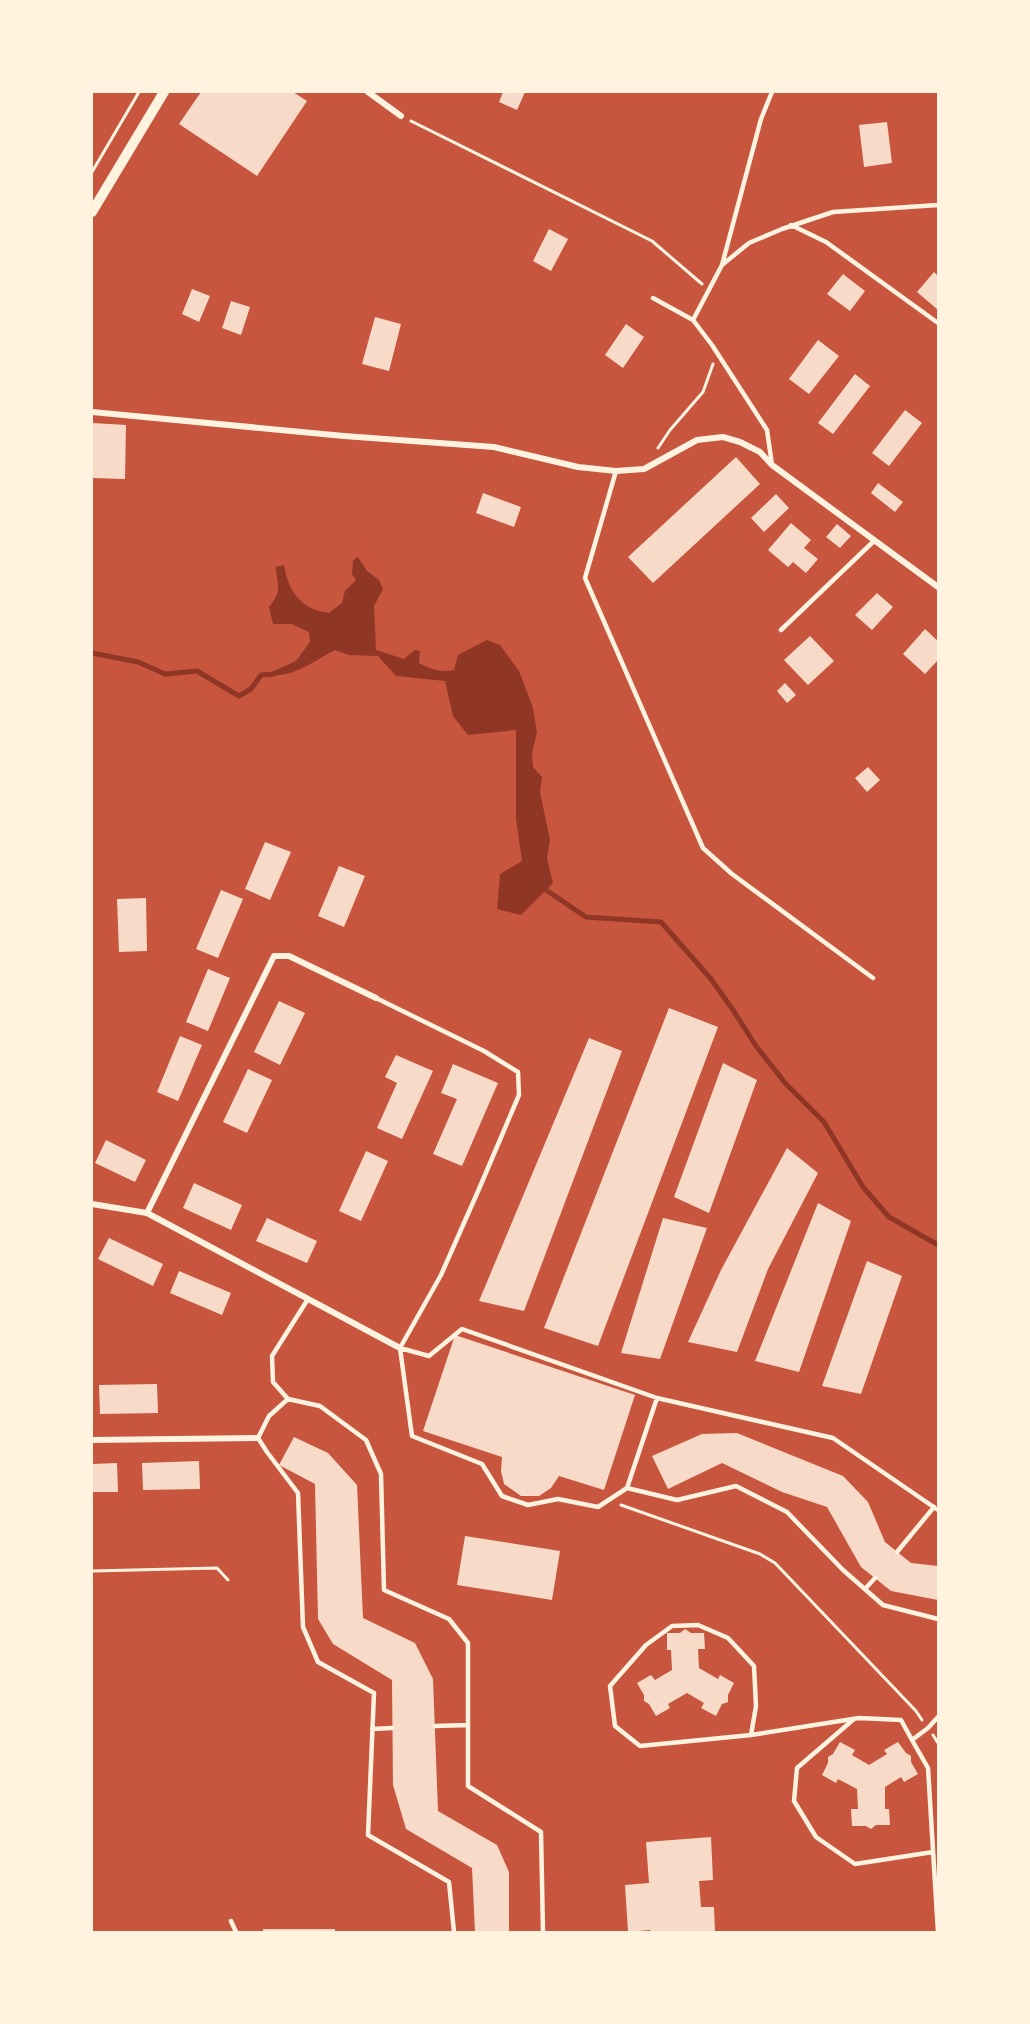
<svg xmlns="http://www.w3.org/2000/svg" width="1030" height="2024" viewBox="0 0 1030 2024" font-family="Commissioner,sans-serif">
	<rect width="100%" height="100%" fill="#c8553d"/>
	<path fill="#8f3625" d="M358 557 367 571 379 580 383 589 374 606 376 650 404 659 415 650 420 651 419 663C431 669 441 673 454 670L458 655 487 640 500 645 519 671 533 708 537 732 532 753 533 767 542 777 540 792 550 840 547 858 553 883 521 915 497 909 500 874 522 861 516 819V730L468 735 453 716 445 681 396 676 378 656 349 655 335 650C316 660 290 680 267 674L296 661 310 642 309 632 292 624H273L269 607C283 590 277 587 276 567L284 565C289 593 301 609 329 613L342 603 345 591 356 580 352 574 353 560Z"/>
	<g fill="none" stroke-linecap="round" stroke-linejoin="round">
		<path stroke="#8f3625" stroke-width="5" d="M92 653 138 662 165 674 197 671 239 696 251 689 261 675 274 674
			M545 885 546 890 586 917 661 922 711 979 733 1010 756 1046 786 1084 824 1122 863 1187 889 1217 938 1245"/>
	</g>
	<path fill="#f7dbc8" d="M201 92H293L307 101 257 176 179 124Z
		M503 92H525L517 110 499 102Z
		M887 122 892 163 864 167 859 125Z
		M549 229 568 239 551 271 533 261Z
		M934 272 938 276V310L917 292Z
		M843 274 865 291 850 311 827 294Z
		M192 289 210 296 199 322 182 314Z
		M231 301 250 307 241 335 222 328Z
		M375 317 401 324 389 371 362 364Z
		M626 324 644 337 623 368 605 355Z
		M818 340 839 356 809 394 789 379Z
		M855 374 870 386 833 434 818 423Z
		M905 410 922 423 889 466 872 453Z
		M92 423 126 425 125 479 92 478Z
		M736 457 760 484 653 583 628 557Z
		M878 483 903 502 895 512 871 493Z
		M483 493 521 507 514 527 476 513Z
		M776 494 789 508 764 532 751 518Z
		M791 523 811 540 804 548 818 559 806 573 793 562 788 567 768 550Z
		M837 524 851 536 840 548 826 537Z
		M877 593 893 607 872 630 855 615Z
		M925 629 938 641V660L925 674 903 654Z
		M810 636 834 661 808 685 784 660Z
		M785 683 796 695 787 703 777 691Z
		M868 767 880 780 867 792 855 778Z
		M265 842 291 852 270 900 245 889Z
		M339 866 365 876 344 927 318 916Z
		M221 890 243 899 218 958 196 949Z
		M146 898 147 951 119 952 117 899Z
		M208 969 230 978 208 1031 186 1022Z
		M279 1001 305 1013 280 1065 254 1052Z
		M669 1008 718 1027 598 1346 544 1328Z
		M180 1036 202 1045 178 1101 157 1092Z
		M589 1038 622 1051 524 1311 479 1301Z
		M396 1055 433 1071 402 1139 377 1128 397 1083 385 1077Z
		M723 1063 757 1080 709 1213 674 1197Z
		M453 1064 498 1083 462 1166 433 1154 457 1099 441 1093Z
		M248 1069 272 1080 247 1133 223 1122Z
		M106 1140 146 1160 135 1182 95 1163Z
		M787 1148 818 1173 768 1269 737 1352 688 1342 721 1270Z
		M366 1151 388 1161 361 1221 339 1211Z
		M194 1183 242 1205 231 1230 183 1208Z
		M818 1203 851 1221 799 1372 755 1361Z
		M267 1218 317 1241 307 1263 256 1241Z
		M663 1218 707 1228 660 1359 621 1353Z
		M109 1238 163 1264 153 1286 98 1259Z
		M867 1261 902 1276 861 1394 822 1386Z
		M179 1271 231 1293 222 1315 170 1293Z
		M455 1335 635 1395 604 1490 559 1476 551 1488 539 1496H521L504 1484 501 1471 502 1457 423 1431Z
		M157 1384 158 1413 100 1414 99 1385Z
		M737 1433 843 1476 868 1502 885 1542 911 1563 938 1566V1600L891 1591 861 1567 827 1507 782 1492 722 1463 668 1489 652 1456 702 1434Z
		M294 1437 328 1453 357 1485 363 1618 415 1643 433 1679 438 1811 497 1845 509 1872V1932H475L472 1868 406 1829 393 1785 392 1680 333 1644 318 1619 315 1484 279 1465Z
		M199 1461 200 1489 143 1490 142 1463Z
		M117 1463 118 1492H92V1464Z
		M465 1536 560 1551 552 1600 457 1585Z
		M685 1629 691 1633H704L705 1649H698L699 1668 718 1679 720 1675 734 1683 728 1695V1702L722 1704 716 1716 701 1708 704 1703 687 1693 668 1704 670 1708 656 1716 649 1704 644 1701V1695L637 1683 651 1675 655 1680 672 1670 671 1650H667V1633H680Z
		M840 1742 855 1750 852 1755 869 1765 887 1754 884 1750 898 1742 906 1753 911 1756V1762L918 1774 904 1782 901 1777 885 1787V1809H889L890 1825H876L871 1829 866 1826H852L851 1809H858L857 1789 838 1779 836 1783 822 1775 828 1763V1757L833 1754Z
		M711 1837 713 1880 699 1881 701 1907H714L715 1932H650V1930L628 1932 625 1885 649 1883 646 1842Z
		M263 1929H335V1932H263Z"/>
	<g fill="none" stroke-linecap="round" stroke-linejoin="round">
		<path stroke="#fff3e0" stroke-width="3" d="M411 121 652 241 702 284
			M92 172 139 92
			M658 448 670 430 703 392 713 364
			M621 1505 760 1554 775 1563 916 1711 922 1720
			M92 1571 217 1568 228 1580
			M933 1735 938 1743"/>
		<path stroke="#fff3e0" stroke-width="4.5" d="M791 225 826 242 938 323
			M722 265 749 243 782 229 833 212 938 205
			M653 298 693 320
			M772 465 767 430 712 345 693 320 722 265 761 119 772 92
			M616 471 585 578 703 848 732 874 873 978
			M781 630 875 540
			M376 998 484 1051 518 1072 519 1095 479 1189 441 1275 400 1348
			M657 1398 627 1488 598 1507 558 1499 528 1505 502 1496 482 1464 412 1436 400 1348 429 1356 462 1329 657 1398 833 1438 938 1510
			M288 1399 273 1382 272 1356 308 1299
			M627 1488 677 1500 736 1486 787 1512 843 1570 883 1605 938 1619
			M897 1552 934 1507
			M865 1589 875 1578
			M854 1719 797 1768 794 1801 816 1837 855 1864 933 1852
			M435 1726 468 1725
			M372 1729 392 1728
			M751 1735 756 1706 754 1666 728 1638 698 1625 672 1626 646 1645 610 1686 615 1726 640 1746 751 1735 859 1718 901 1720 912 1740
			M231 1921 236 1932
			M454 1932 449 1882 368 1835 374 1693 318 1662 303 1627 298 1493 267 1452 258 1438 269 1416 288 1399 320 1406 366 1440 381 1474 384 1590 449 1619 468 1643V1786L541 1832 543 1932
			M938 1932 928 1768 912 1740 928 1728 938 1717"/>
		<path stroke="#fff3e0" stroke-width="6" d="M368 92 401 116
			M92 412 344 436 494 447 578 467 616 471 644 469 697 440 723 437 740 442 760 452 772 465 938 587
			M92 1204 147 1213 400 1348
			M147 1213 274 956H289L376 998
			M92 1440 258 1438"/>
		<path stroke="#fff3e0" stroke-width="10" d="M92 212 164 92"/>
	</g>
	<rect width="1030" height="2024" fill="none" stroke="#fff3e0" stroke-width="186"/>
</svg>
